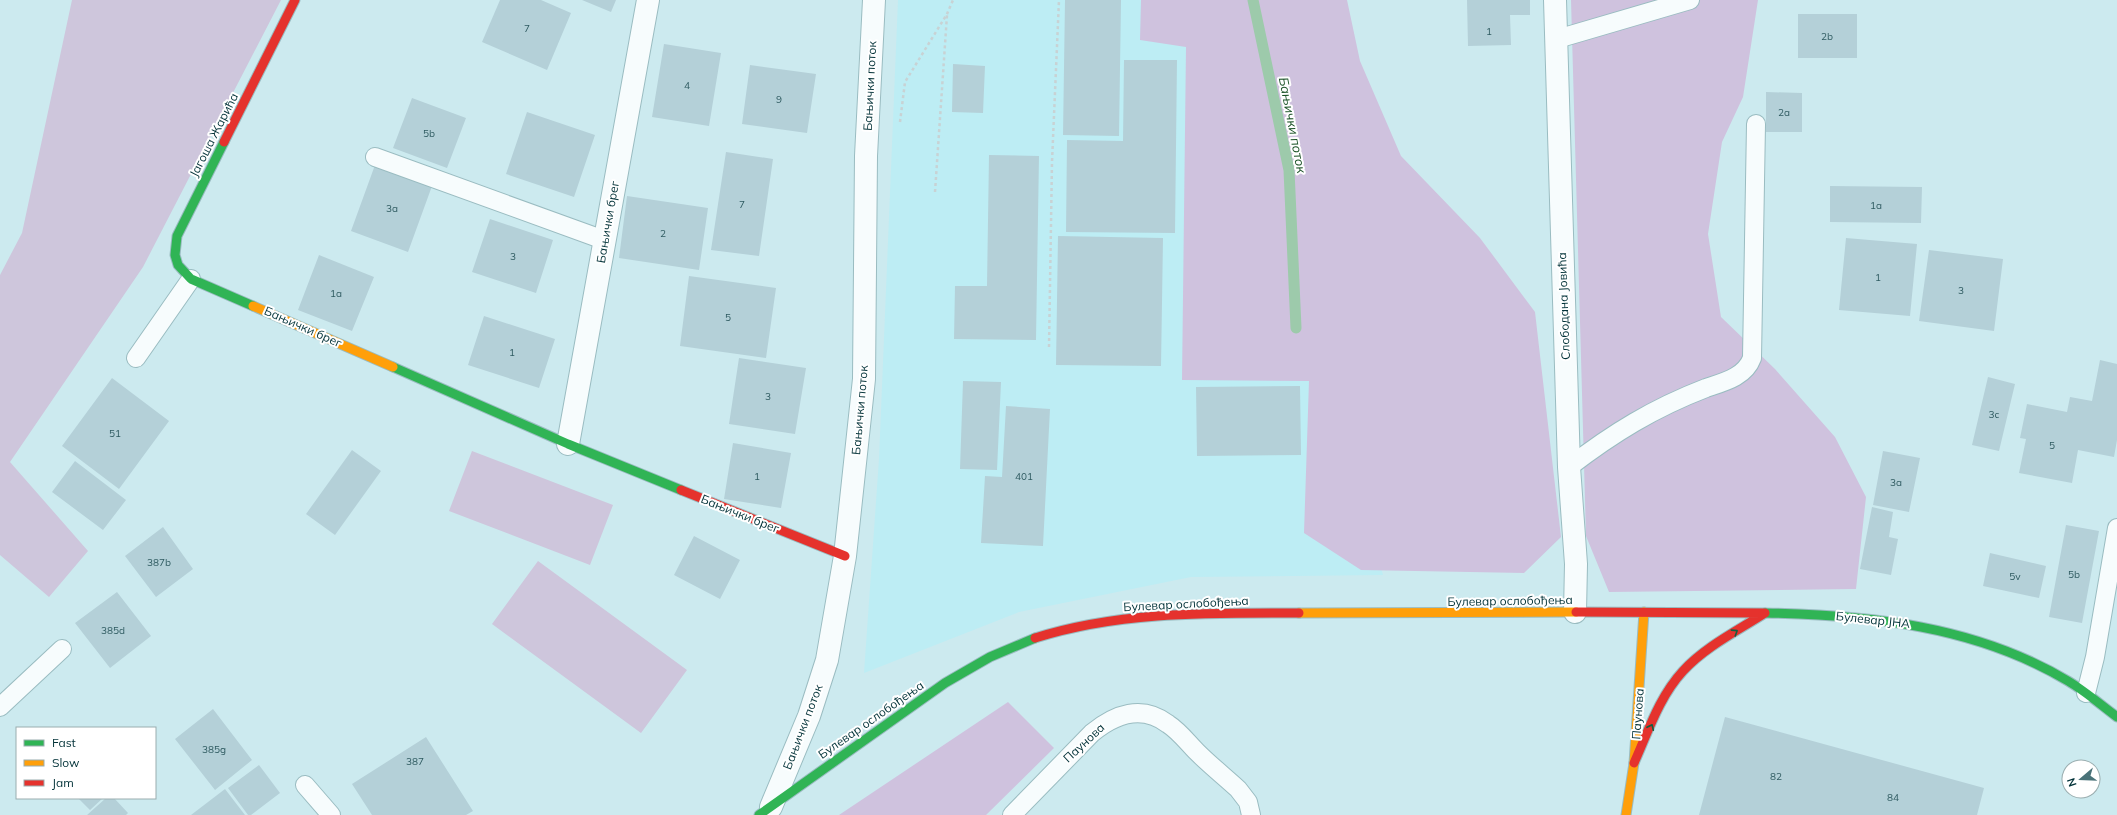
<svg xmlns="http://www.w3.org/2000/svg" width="2117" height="815" viewBox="0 0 2117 815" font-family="Mulish,sans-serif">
	<rect width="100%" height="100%" fill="#cceaef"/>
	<path fill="#bdedf4" d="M898 0H1285L1350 451 1383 575 1191 577 1019 612 864 673 879 459Z"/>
	<path fill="#cec6dc" d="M72 0H281L143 267 10 462 88 551 49 597 0 555V275L22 233Z
		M472 451 613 505 590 565 449 511Z
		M538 561 687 670 641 733 492 624Z"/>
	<path fill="#cfc2de" d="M1141 0H1347L1360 61 1401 156 1480 238 1535 312 1561 537 1524 573 1361 570 1304 533 1309 381 1182 380 1186 47 1140 40Z
		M1571 0H1758L1743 97 1722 142 1708 234 1721 317 1775 369 1835 437 1866 497 1856 589 1609 592 1586 536Z
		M1008 702 1054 748 986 815H839Z"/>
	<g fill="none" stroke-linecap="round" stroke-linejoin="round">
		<path stroke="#9dcaab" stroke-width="11" d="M1253 0 1289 170 1296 328"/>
	</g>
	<path fill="#b4d0d8" d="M500 0H541L571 13 547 70 482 42Z
		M582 0H616L611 12Z
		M1065 0H1121L1119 136 1063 135Z
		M1467 0H1530V15H1510L1511 45 1468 46Z
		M1798 14H1857V58H1798Z
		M664 44 721 53 709 126 652 117Z
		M1124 60H1177L1175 233 1066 232 1067 140 1123 141Z
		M953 64 985 66 983 113 952 112Z
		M750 65 816 74 807 133 742 124Z
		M1766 92 1802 93V132H1766Z
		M412 98 466 118 447 168 393 148Z
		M527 112 595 135 574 197 506 174Z
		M726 152 773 159 759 256 711 250Z
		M989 155 1039 156 1036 340 954 339 955 286H987Z
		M375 165 432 186 408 252 351 231Z
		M1830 186 1922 187 1921 223 1830 222Z
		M627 196 708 208 699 270 619 258Z
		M490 219 553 240 536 293 472 272Z
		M1058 236 1163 238 1161 366 1056 365Z
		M1846 238 1917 244 1910 316 1839 310Z
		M1929 250 2003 259 1994 331 1919 321Z
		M319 255 374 277 352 331 298 310Z
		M689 276 776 288 766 358 680 346Z
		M484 316 555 339 539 388 468 365Z
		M739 358 806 368 795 434 729 424Z
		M2100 360 2117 364V440L2114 457 2078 450 2072 483 2019 473 2026 439 2020 438 2027 404 2067 412 2070 397 2092 401Z
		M1988 377 2015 384 1999 451 1972 445Z
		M112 378 169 421 119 489 62 446Z
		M963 381 1001 382 997 470 960 469Z
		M1300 386 1301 455 1197 456 1196 387Z
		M1006 406 1050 409 1043 546 981 543 985 476 1002 477Z
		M733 443 791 453 781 508 724 499Z
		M352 450 381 471 335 535 306 514Z
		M1883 451 1920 458 1909 512 1873 505Z
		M75 461 126 500 103 530 52 492Z
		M1872 507 1893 512 1889 537 1898 539 1891 575 1860 569Z
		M2066 525 2099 531 2082 623 2049 617Z
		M163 527 193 569 156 597 125 556Z
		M694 536 740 560 720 599 674 575Z
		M1990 553 2046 566 2039 598 1983 586Z
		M117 592 151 636 110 668 75 623Z
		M213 709 252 760 215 790 175 739Z
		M1725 717 1984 788 1977 815H1699Z
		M426 737 473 811 466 815H372L352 784Z
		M259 765 280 793 251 815H248L228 788Z
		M225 789 245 815H191Z
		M78 798H103L90 810Z
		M106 798H114L128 813 126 815H87Z"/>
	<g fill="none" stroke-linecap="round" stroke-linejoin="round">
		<defs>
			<path id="lane" d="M1557 39 1690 0
				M375 157 604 240
				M136 358 191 279
				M1569 467C1613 433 1654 408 1706 388 1724 382 1745 377 1752 358L1756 124
				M2086 693 2095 657 2117 528
				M0 707 62 649
				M305 785 331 815
				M1012 815 1092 733C1115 714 1142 704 1168 724 1179 731 1188 743 1197 752 1210 765 1225 777 1238 789L1248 802 1251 815"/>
			<path id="street" d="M1555 0 1569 467 1576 564 1575 612
				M568 444 648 0
				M771 807 809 716 827 660 845 556 864 379 866 156 874 0"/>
			<path id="fast" d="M224 142 177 236 175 255 178 265 191 279 253 306
				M393 367 568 444 681 490
				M1765 613C1870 615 1976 626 2068 681 2085 691 2101 705 2117 717
				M759 815 945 683 990 657 1035 638"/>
			<path id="slow" d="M253 306 393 367
				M1299 613 1576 612
				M1626 815 1634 763 1644 612"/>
			<path id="jam" d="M224 142 295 0
				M681 490 845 556
				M1576 612 1765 613
				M1035 638C1120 611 1210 613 1299 613
				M1634 763C1648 732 1659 697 1683 671 1705 647 1737 631 1765 613"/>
		</defs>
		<use href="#lane" stroke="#9abcc1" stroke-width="20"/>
		<use href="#street" stroke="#9abcc1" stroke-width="24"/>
		<use href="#fast" stroke="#9abcc1" stroke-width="11"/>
		<use href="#slow" stroke="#9abcc1" stroke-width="11"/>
		<use href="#jam" stroke="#9abcc1" stroke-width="11"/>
		<path stroke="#c8d2d4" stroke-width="2.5" stroke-dasharray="3 3" stroke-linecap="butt" d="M900 122 905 82 947 14 953 0
			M935 192 947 15
			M1049 347 1052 162 1059 0"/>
		<use href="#lane" stroke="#f7fcfd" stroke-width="18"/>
		<use href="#street" stroke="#f7fcfd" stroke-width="22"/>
		<use href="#fast" stroke="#30b455" stroke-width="9"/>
		<use href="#slow" stroke="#ff9f0a" stroke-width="9"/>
		<use href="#jam" stroke="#e5322d" stroke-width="9"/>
	</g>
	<defs><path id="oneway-chevron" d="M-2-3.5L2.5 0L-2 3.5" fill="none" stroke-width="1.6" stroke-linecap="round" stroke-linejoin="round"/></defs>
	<g stroke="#126042">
		<use href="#oneway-chevron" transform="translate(1735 632) rotate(-33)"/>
		<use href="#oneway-chevron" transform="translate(1651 727) rotate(-65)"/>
	</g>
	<g text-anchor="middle" stroke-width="4" stroke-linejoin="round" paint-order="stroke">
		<g font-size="10" fill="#2e5a60">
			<text x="527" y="32">7</text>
			<text x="1489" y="35">1</text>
			<text x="1827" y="40">2b</text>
			<text x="687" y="89">4</text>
			<text x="779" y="103">9</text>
			<text x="1784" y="116">2a</text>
			<text x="429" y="137">5b</text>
			<text x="742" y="208">7</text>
			<text x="1876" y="209">1a</text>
			<text x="392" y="212">3a</text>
			<text x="663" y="237">2</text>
			<text x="513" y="260">3</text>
			<text x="1878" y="281">1</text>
			<text x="1961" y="294">3</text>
			<text x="336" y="297">1a</text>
			<text x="728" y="321">5</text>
			<text x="512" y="356">1</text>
			<text x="768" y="400">3</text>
			<text x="1994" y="418">3c</text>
			<text x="115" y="437">51</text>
			<text x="2052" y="449">5</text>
			<text x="757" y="480">1</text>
			<text x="1024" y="480">401</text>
			<text x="1896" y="486">3a</text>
			<text x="159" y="566">387b</text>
			<text x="2074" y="578">5b</text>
			<text x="2015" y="580">5v</text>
			<text x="113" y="634">385d</text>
			<text x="214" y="753">385g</text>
			<text x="415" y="765">387</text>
			<text x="1776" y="780">82</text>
			<text x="1893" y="801">84</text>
		</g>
		<g font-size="12" fill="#023238" stroke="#fff">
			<text transform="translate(870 86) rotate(-87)" y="4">Бањички поток</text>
			<text transform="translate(214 135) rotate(-63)" y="4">Јагоша Жарића</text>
			<text transform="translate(608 222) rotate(-80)" y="4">Бањички брег</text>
			<text transform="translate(1564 306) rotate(-92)" y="4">Слободана Јовића</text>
			<text transform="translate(303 327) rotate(24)" y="4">Бањички брег</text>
			<text transform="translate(860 410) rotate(-85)" y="4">Бањички поток</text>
			<text transform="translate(740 514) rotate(22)" y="4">Бањички брег</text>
			<text transform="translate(1510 601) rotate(-1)" y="4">Булевар ослобођења</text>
			<text transform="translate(1186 604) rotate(-3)" y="4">Булевар ослобођења</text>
			<text transform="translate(1873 620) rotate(6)" y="4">Булевар ЈНА</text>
			<text transform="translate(1638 714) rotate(-86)" y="4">Паунова</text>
			<text transform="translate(871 720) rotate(-35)" y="4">Булевар ослобођења</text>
			<text transform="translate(803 727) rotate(-69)" y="4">Бањички поток</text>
			<text transform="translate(1084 743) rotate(-43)" y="4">Паунова</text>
		</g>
		<g font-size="13" font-style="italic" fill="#195125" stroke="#fff">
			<text transform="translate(1293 125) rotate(79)" y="5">Бањички поток</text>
		</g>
	</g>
	<rect x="16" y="727" width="140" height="72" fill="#ffffff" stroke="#9aadaf"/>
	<rect x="24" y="740" width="20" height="6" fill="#30b455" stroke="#9aadaf"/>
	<text x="52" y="747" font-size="12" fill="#023238">Fast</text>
	<rect x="24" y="760" width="20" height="6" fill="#ff9f0a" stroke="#9aadaf"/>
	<text x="52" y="767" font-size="12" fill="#023238">Slow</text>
	<rect x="24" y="780" width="20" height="6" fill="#e5322d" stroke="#9aadaf"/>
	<text x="52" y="787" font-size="12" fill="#023238">Jam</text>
	<g transform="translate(2081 779) rotate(251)"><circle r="19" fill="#ffffff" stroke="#9aadaf"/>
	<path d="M0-3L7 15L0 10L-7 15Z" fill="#497278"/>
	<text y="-6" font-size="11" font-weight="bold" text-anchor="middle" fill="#023238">N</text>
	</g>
</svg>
